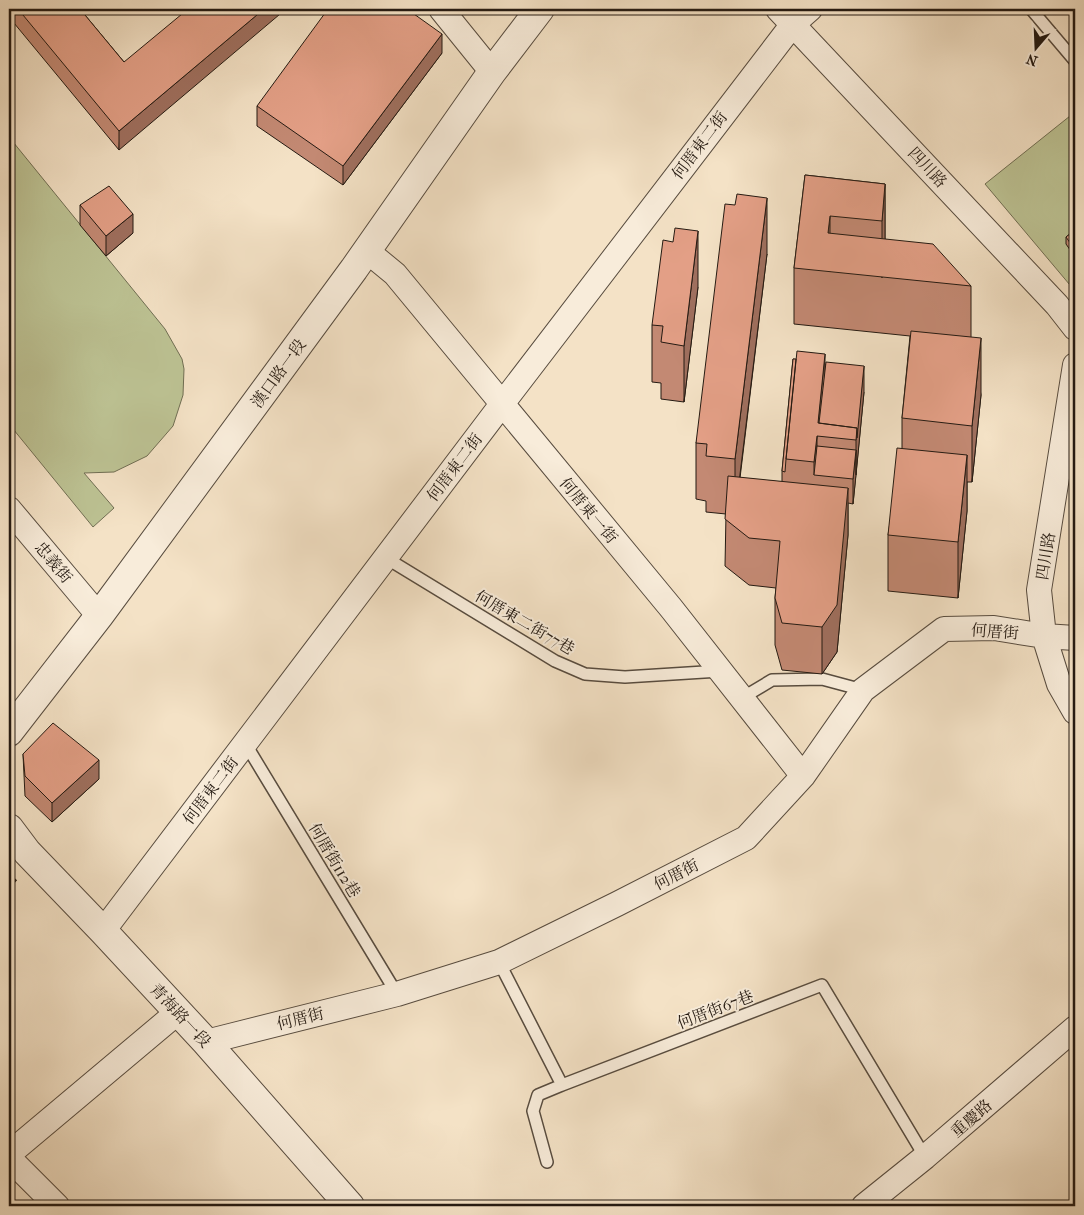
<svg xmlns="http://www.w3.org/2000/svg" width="1084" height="1215" viewBox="0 0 1084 1215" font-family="'IM FELL French Canon','Noto Serif TC',serif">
	<rect width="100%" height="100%" fill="#f4e2c6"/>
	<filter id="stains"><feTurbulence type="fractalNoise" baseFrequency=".004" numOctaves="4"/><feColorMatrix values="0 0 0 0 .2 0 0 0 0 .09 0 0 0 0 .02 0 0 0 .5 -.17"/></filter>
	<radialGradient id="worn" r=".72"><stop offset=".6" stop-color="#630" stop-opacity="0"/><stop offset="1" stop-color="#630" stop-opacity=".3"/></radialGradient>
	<path fill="#bdc394" stroke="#706e53" d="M1075 112V291L985 184Z
		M9 137 165 329 182 359 184 369 183 395 173 426 147 456 114 472 84 473 114 508 93 527 9 424Z"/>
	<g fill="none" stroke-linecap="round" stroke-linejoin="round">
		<defs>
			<path id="service" d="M1031 9 1075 61
				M386 558 555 661 585 674 625 677 720 671
				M742 698 772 680 822 679 863 690
				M245 743 397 994
				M499 962 562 1085 822 985 925 1157
				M547 1162 533 1111 538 1095 562 1085"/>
			<path id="minor" d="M441 9 492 72
				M778 9 1057 305 1075 328
				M367 251 395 274 671 608 803 776
				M1075 365 1039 590 1044 636 1059 684 1075 712
				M9 509 99 616
				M103 931 502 404 793 24 810 9
				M206 1042 397 994 499 962 617 904 746 838 803 776 863 690 944 629 994 628 1044 636 1075 638
				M9 1154 178 1012
				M9 1158 57 1206
				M864 1206 925 1157 1075 1028"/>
			<path id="tertiary" d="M9 732 99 616 354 269 492 72 540 9
				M9 828 27 852 103 931 206 1042 350 1206"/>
		</defs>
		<use href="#service" stroke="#584c3f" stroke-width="14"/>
		<use href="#minor" stroke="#584c3f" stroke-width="26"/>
		<use href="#tertiary" stroke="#584c3f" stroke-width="30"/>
		<path stroke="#241a12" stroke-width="3" stroke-dasharray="4 2.5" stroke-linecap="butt" d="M9 887 17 878"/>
		<use href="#service" stroke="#f8ecda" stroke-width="11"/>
		<use href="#minor" stroke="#f8ecda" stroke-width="24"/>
		<use href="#tertiary" stroke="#f8ecda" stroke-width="28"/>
	</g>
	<path fill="#c38973" stroke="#241a12" d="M9 9H80L124 62 119 150 9 17Z
		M442 53 343 185 257 126V106Z
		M805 175 885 184V239L971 286V337L981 395 972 482H967V511L958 598 888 591V535L902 448V418L910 336 794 324V268Z
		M80 205 133 233 106 256 80 225Z
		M1075 230V257L1066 244V237Z
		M767 254 740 478 782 482V471L793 359 825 364 864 392 853 504 848 503V535L837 652 822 674 782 670 775 645V598L776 588 749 585 725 566 726 514 706 512V501L696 499V443Z
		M698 287 684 402 661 399V383L652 382V325Z
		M23 754 99 779 52 822 25 796Z"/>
	<path fill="#9f6f5e" stroke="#241a12" d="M264 9H286L119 150V131Z
		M442 34V53L343 185V166Z
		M885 184V241L882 278V221Z
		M767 198V254L735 515V459Z
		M133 214V233L106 256V236Z
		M830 216V272L828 233Z
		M698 231V287L684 402V346Z
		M981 338V395L972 482V426Z
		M825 354V389L820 434 818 423Z
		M864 366V392L856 475V440Z
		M817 436V471L814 475V462Z
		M856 450V475L853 504V479Z
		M967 455V511L958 598V542Z
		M848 488V535L837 652 822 674V627Z
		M99 760V779L52 822V803Z"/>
	<path fill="#e39f86" stroke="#241a12" d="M18 9H80L124 62 188 9H264L119 131Z
		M328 9H407L442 34 343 166 257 106Z
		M805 175 885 184 882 221 830 216 828 233 933 244 971 286 794 268Z
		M109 186 133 214 106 236 80 205Z
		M737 194 767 198 735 459 706 456 707 444 696 443 725 204 735 205Z
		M675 228 698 231 684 346 661 342 663 326 652 325 663 240 673 242Z
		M1075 230V250L1066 237Z
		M911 331 981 338 972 426 902 418Z
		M797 351 825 354 818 423 857 428 856 440 817 436 814 462 786 459Z
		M793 359H796L786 459 785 472 782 471Z
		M826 362 864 366 857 438V428L819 423Z
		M817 446 856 450 853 479 814 475Z
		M897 448 967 455 958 542 888 535Z
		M728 476 848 488 837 605 822 627 782 623 775 598 780 541 749 538 725 519Z
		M53 723 99 760 52 803 25 776 23 754Z"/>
	<g text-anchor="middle" stroke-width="4" stroke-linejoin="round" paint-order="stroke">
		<g font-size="16" fill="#241a12" stroke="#f8ecda">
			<text transform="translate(699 145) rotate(-53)" y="6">何厝東二街</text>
			<text transform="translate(928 167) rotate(47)" y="6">四川路</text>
			<text transform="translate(278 373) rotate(-54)" y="6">漢口路一段</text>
			<text transform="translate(454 467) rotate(-53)" y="6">何厝東二街</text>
			<text transform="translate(589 510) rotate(50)" y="6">何厝東一街</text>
			<text transform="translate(1045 556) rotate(-81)" y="6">四川路</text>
			<text transform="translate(54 562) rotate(50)" y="6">忠義街</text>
			<text transform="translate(525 622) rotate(30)" y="6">何厝東二街77巷</text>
			<text transform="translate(995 631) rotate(4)" y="6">何厝街</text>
			<text transform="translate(210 790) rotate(-53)" y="6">何厝東二街</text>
			<text transform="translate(335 860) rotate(59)" y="6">何厝街112巷</text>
			<text transform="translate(676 874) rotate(-27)" y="6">何厝街</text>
			<text transform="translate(715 1009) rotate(-21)" y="6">何厝街67巷</text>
			<text transform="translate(181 1015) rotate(47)" y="6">青海路一段</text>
			<text transform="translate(300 1018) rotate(-14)" y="6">何厝街</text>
			<text transform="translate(971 1118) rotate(-41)" y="6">重慶路</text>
		</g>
	</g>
	<rect width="1084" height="1215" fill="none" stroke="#f4e2c6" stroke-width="30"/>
	<rect x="10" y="10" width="1064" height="1195" fill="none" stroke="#241a12" stroke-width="2.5"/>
	<rect x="15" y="15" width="1054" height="1185" fill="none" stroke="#241a12"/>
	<g transform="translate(1036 48) rotate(199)" stroke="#f8ecda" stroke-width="4" paint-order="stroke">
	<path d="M0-4L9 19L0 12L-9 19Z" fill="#241a12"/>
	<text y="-8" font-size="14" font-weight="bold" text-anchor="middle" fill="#241a12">N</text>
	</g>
	<rect width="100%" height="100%" filter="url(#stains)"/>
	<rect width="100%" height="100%" fill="url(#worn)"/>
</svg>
